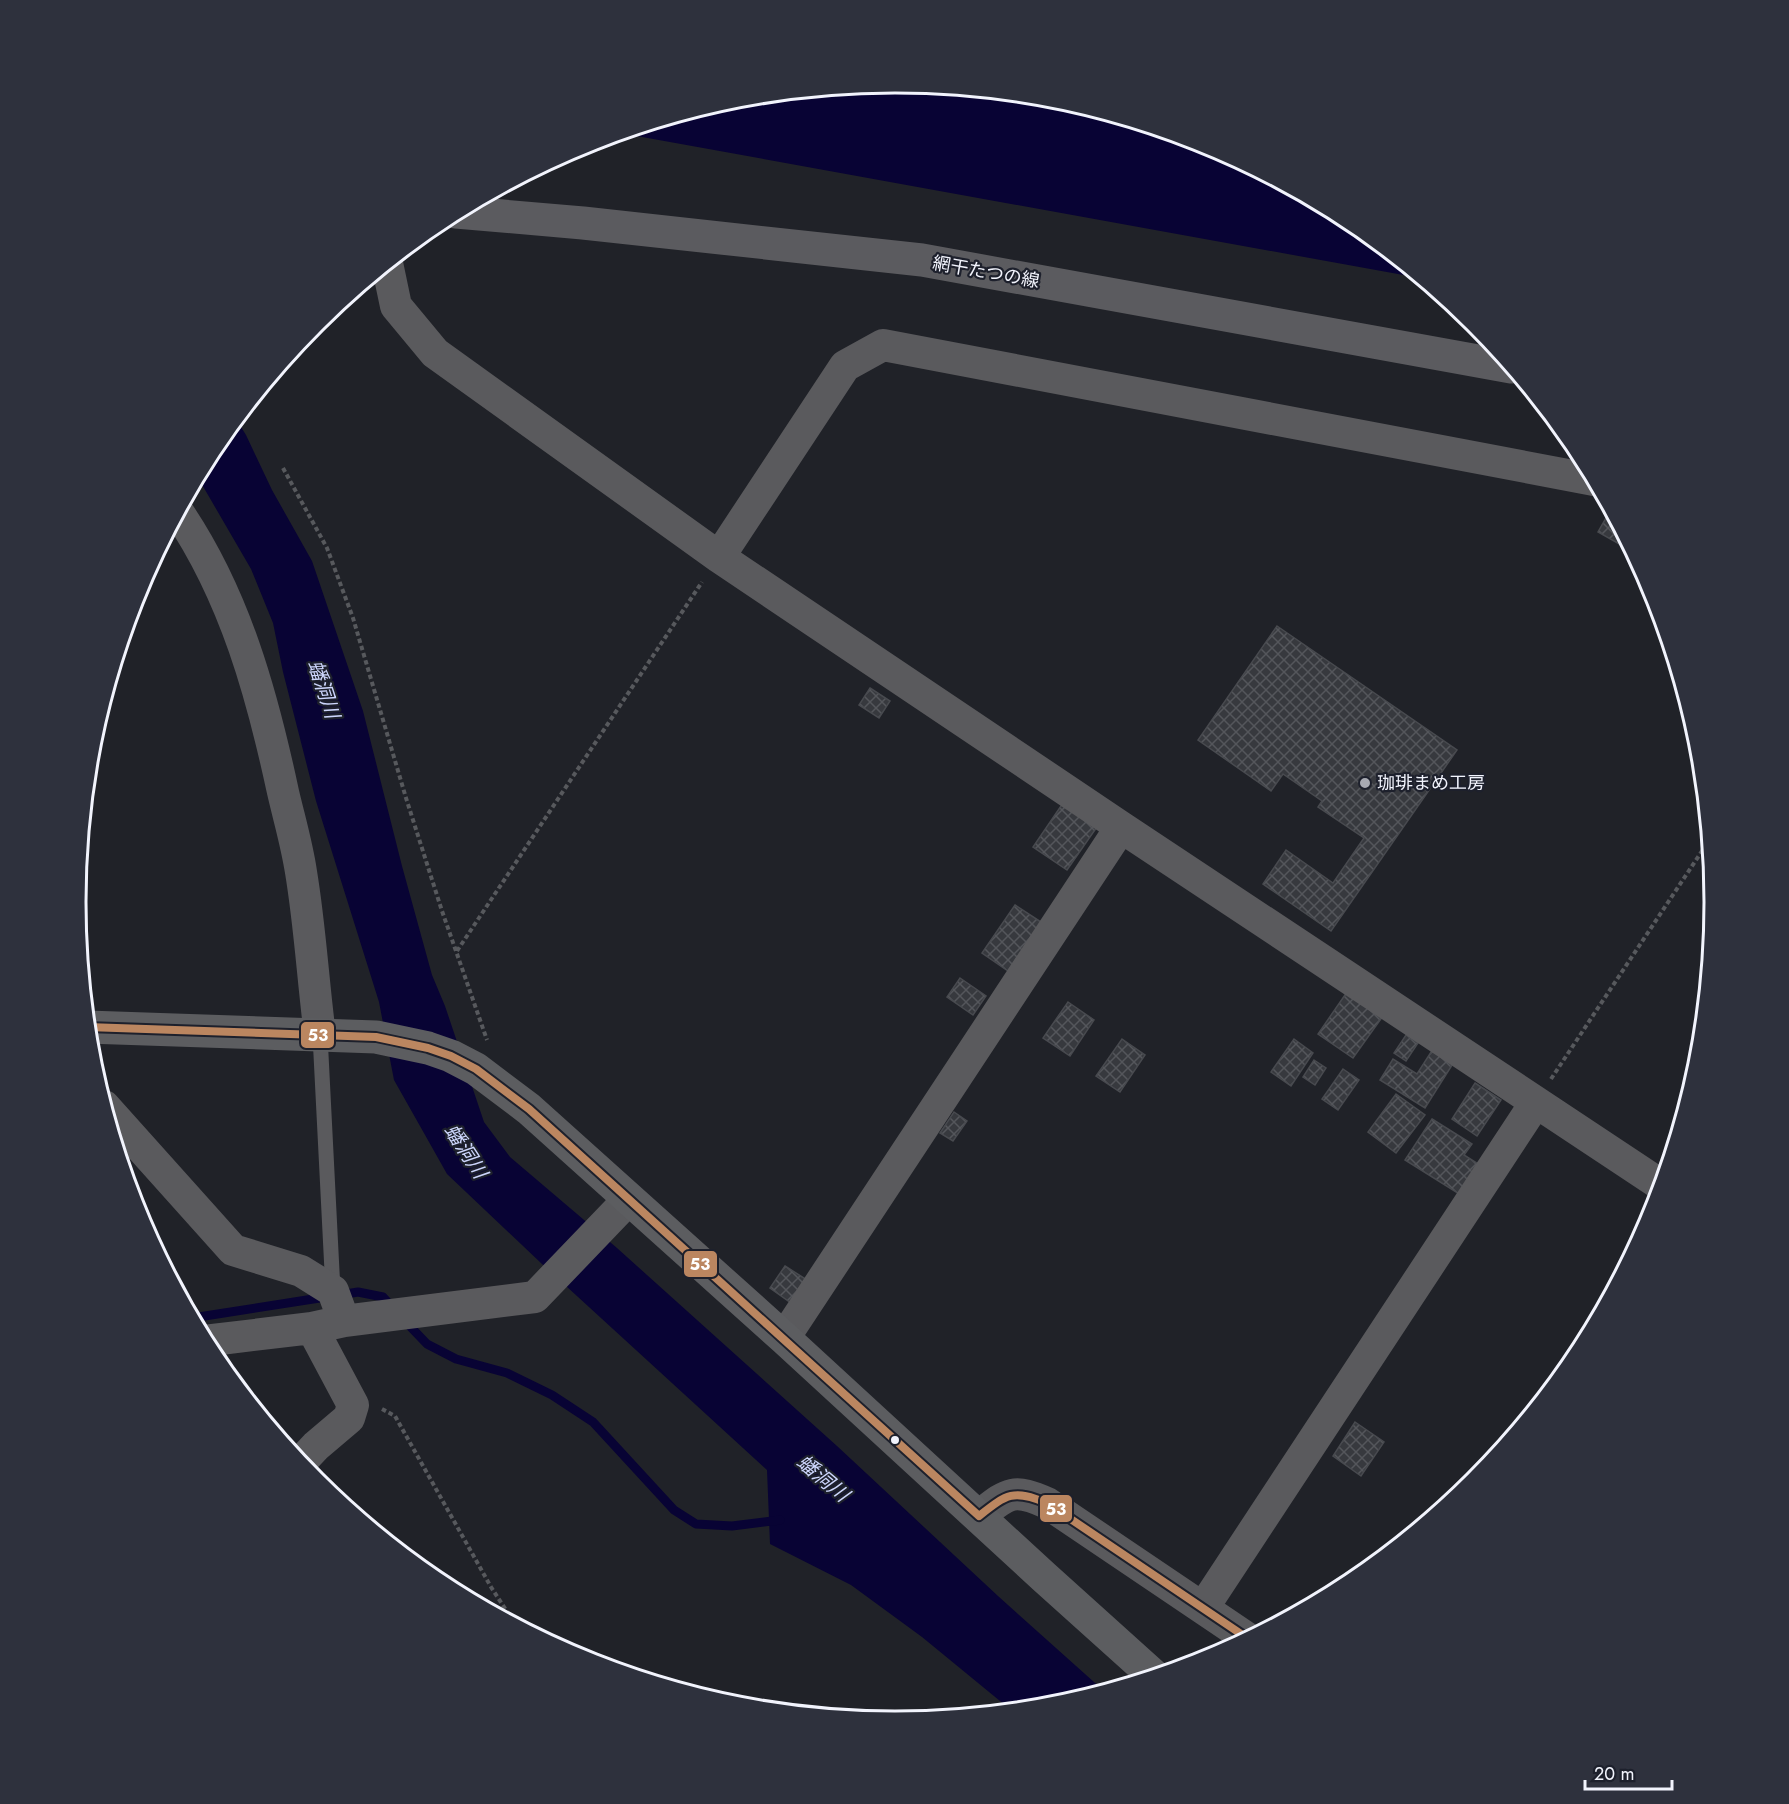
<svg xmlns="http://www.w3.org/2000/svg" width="1789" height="1804" viewBox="0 0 1789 1804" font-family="Jost,'Noto Sans JP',sans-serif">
	<defs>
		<pattern id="building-cross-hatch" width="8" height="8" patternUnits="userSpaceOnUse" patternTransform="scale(1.5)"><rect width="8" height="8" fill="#37393e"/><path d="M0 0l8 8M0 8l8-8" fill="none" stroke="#54565b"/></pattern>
	</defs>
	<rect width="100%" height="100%" fill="#202228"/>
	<path fill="#080334" d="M895 83 1055 98 1208 145 1350 221 1420 278 620 133 735 98Z
		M236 419 246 435 272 490 312 561 363 711 402 866 432 975 445 1006 484 1122 510 1157 617 1248 837 1446 998 1596 1104 1691 1054 1706 1011 1710 922 1637 851 1585 770 1544 767 1470 542 1264 447 1174 429 1142 394 1080 379 1002 316 801 283 672 273 623 251 569 197 476 213 446Z"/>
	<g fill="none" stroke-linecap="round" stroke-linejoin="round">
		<path stroke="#080334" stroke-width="9" d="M340 1295 358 1292 383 1297 393 1308
			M192 1318 326 1297
			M404 1320 427 1344 456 1359 507 1373 552 1395 593 1422 674 1510 696 1524 732 1526 780 1520"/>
	</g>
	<path fill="url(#building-cross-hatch)" stroke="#484a4f" stroke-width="1.5" d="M1610 511 1625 538 1621 545 1598 532Z
		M1277 626 1457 750 1331 931 1263 884 1286 850 1333 883 1364 838 1318 807 1322 801 1283 774 1271 791 1198 740Z
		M870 688 890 701 879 718 859 705Z
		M1063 803 1097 827 1067 870 1033 847Z
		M1015 905 1041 922 1008 971 982 953Z
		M960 978 986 996 973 1015 947 997Z
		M1347 992 1383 1016 1353 1058 1318 1034Z
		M1068 1002 1094 1020 1070 1056 1043 1038Z
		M1406 1035 1418 1043 1406 1061 1394 1053Z
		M1122 1039 1145 1055 1120 1092 1096 1076Z
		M1294 1039 1313 1053 1291 1086 1271 1072Z
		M1433 1049 1454 1062 1425 1108 1380 1080 1393 1059 1417 1074Z
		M1314 1060 1326 1068 1315 1085 1303 1077Z
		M1343 1069 1359 1080 1338 1110 1322 1099Z
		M1475 1083 1501 1100 1477 1136 1452 1119Z
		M1396 1094 1425 1115 1396 1153 1368 1132Z
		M954 1112 967 1121 953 1141 940 1133Z
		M1432 1119 1472 1144 1464 1155 1483 1167 1464 1197 1405 1160Z
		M785 1266 807 1280 791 1303 770 1288Z
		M1355 1422 1384 1442 1361 1476 1333 1456Z"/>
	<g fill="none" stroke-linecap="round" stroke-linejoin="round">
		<path stroke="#57595d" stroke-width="4" stroke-dasharray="4.5 3" stroke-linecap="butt" d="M283 468 327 548 353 618 406 798 442 911 487 1040
			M457 951 702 582
			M1551 1079 1708 842
			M382 1409 395 1416 491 1587 515 1624"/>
		<path stroke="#5a5a5d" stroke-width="15" d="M320 1035 333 1291"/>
		<path stroke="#5a5a5d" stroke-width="32" d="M387 263 396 306 435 353 719 557 1121 827 1661 1185
			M178 512C235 596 262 694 283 792 289 818 297 845 301 872 310 926 313 981 320 1035
			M719 557 845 366 883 345 1594 480
			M104 1106 233 1250 301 1271 333 1291 344 1321
			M784 1338 1121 827
			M204 1341 312 1328 344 1321 535 1297 629 1199
			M300 1463 316 1446 349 1418 353 1405 312 1328
			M979 1516C1007 1494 1012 1487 1047 1503L1247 1638
			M1203 1608 1536 1102"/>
		<path stroke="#5c5d60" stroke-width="33" d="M87 1027 376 1037 428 1048 451 1056 476 1069 529 1109 784 1338 1044 1577 1154 1676"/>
		<path stroke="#5b5b5f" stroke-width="33" d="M456 212 583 223 922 260 1511 367"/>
		<defs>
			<path id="bus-1" d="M87 1027 376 1037 428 1048 451 1056 476 1069 529 1109 979 1516C1007 1494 1013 1489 1047 1503L1247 1638"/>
		</defs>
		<use href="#bus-1" stroke="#1d202c" stroke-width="12"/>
		<use href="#bus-1" stroke="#bb8660" stroke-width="8"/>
	</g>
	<circle fill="#a8aab2" stroke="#1d202c" stroke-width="2" cx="1365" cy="783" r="6"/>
	<circle fill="#f2f4fd" stroke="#1d202c" stroke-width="2" cx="895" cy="1440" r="5"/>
	<g text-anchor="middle" stroke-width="4.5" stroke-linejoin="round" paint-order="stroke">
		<g font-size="18" fill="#f2f4fd" stroke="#1d202c">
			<text transform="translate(986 272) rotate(10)" y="6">網干たつの線</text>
		</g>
		<g font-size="18" fill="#f2f4fd" stroke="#1d202c" text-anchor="start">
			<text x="1377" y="789">珈琲まめ工房</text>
		</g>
		<g font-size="20" font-style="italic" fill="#cdd6fc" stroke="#1d202c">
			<text transform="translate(324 689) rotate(72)" y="7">蟠洞川</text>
			<text transform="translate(466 1151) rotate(57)" y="7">蟠洞川</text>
			<text transform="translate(823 1478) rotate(40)" y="7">蟠洞川</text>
		</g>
	</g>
	<path d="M0 0H1789V1804H0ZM86 902a809 809 0 1 1 1618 0a809 809 0 1 1-1618 0Z" fill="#2e313d" fill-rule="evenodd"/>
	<path fill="none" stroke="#f2f4fd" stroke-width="3" d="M86 902a809 809 0 1 1 1618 0a809 809 0 1 1-1618 0Z"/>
	<g stroke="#1d202c" stroke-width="2">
		<rect x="300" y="1021" width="35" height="28" rx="6" fill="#bb8660"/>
		<rect x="683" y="1250" width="35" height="28" rx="6" fill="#bb8660"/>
		<rect x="1039" y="1494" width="34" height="29" rx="6" fill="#bb8660"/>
	</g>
	<g font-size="16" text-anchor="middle" font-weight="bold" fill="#fff">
		<text x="318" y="1041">53</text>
		<text x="700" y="1270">53</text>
		<text x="1056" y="1515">53</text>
	</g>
	<path d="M1585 1780v9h87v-9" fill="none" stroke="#f2f4fd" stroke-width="3"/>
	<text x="1594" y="1780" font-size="18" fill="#f2f4fd" stroke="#1d202c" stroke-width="4.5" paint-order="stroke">20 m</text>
</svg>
